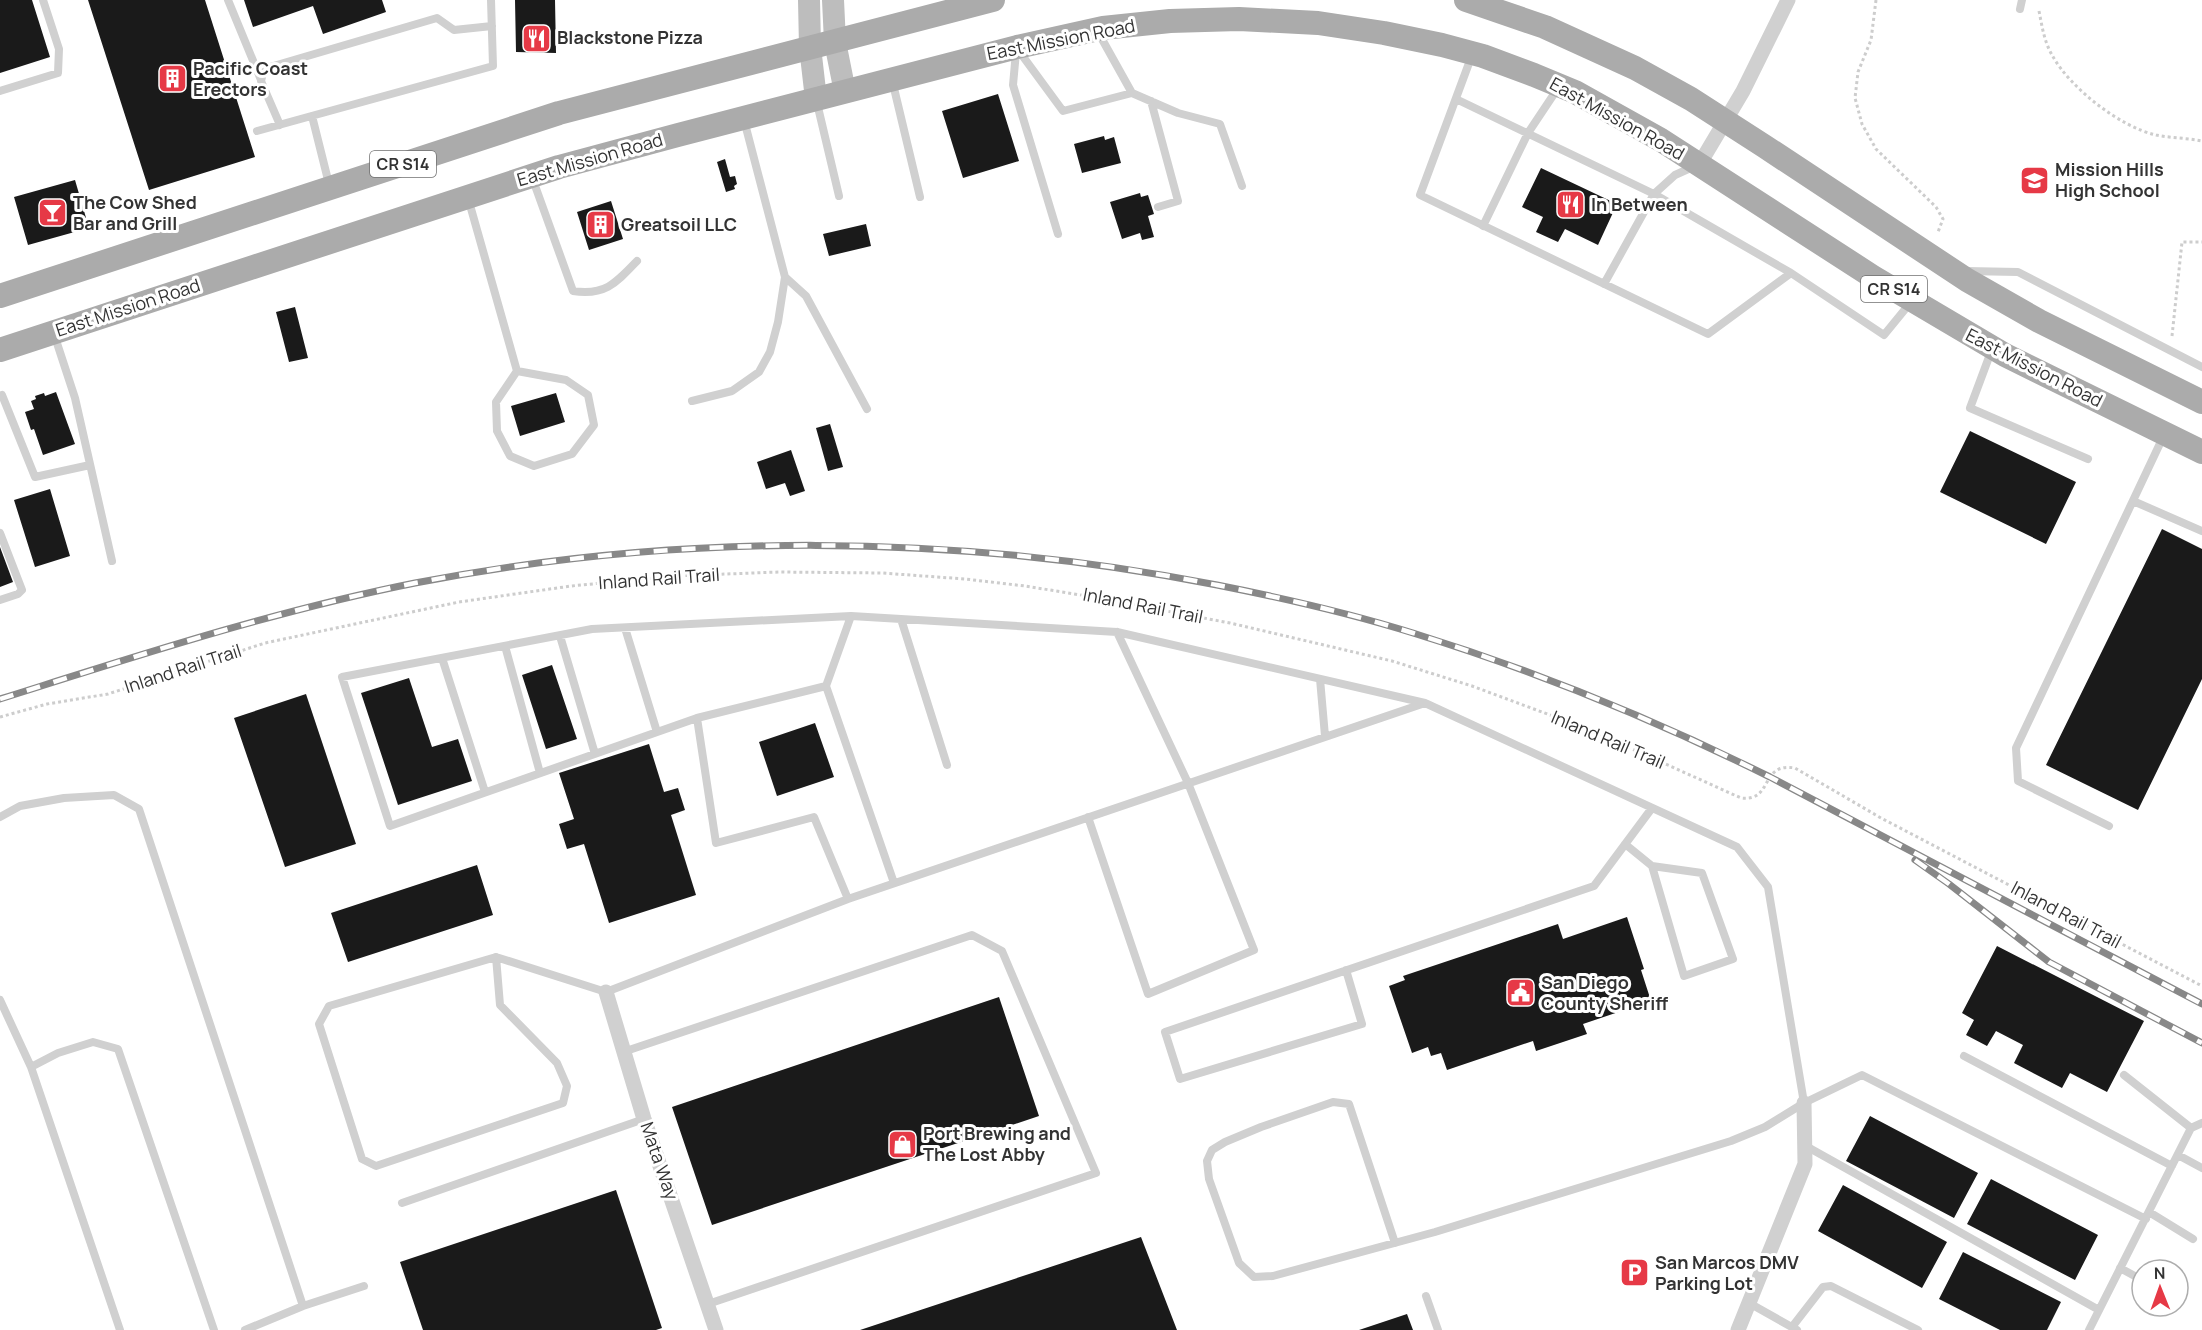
<svg xmlns="http://www.w3.org/2000/svg" width="2202" height="1330" viewBox="0 0 2202 1330" font-family="Manrope,sans-serif">
	<rect width="100%" height="100%" fill="#fff"/>
	<path fill="#1a1a1a" d="M0 0H32L50 57 0 73Z
		M88 0H205L255 157 149 190Z
		M244 0H382L386 12 323 34 313 6 253 27Z
		M515 0H555L556 53 516 52Z
		M998 94 1019 161 963 178 942 111Z
		M1104 136 1105 140 1114 137 1121 163 1082 173 1074 144Z
		M725 159 730 177 735 176 737 184 734 186 735 189 726 192 717 162Z
		M1541 168 1617 204 1598 245 1565 229 1558 242 1536 232 1543 217 1522 207Z
		M75 180 89 228 28 245 14 197Z
		M1140 193 1141 197 1148 195 1154 214 1148 216 1154 237 1142 240 1140 233 1122 239 1110 202Z
		M611 201 623 239 589 250 577 212Z
		M866 224 871 246 829 256 823 234Z
		M295 307 308 358 289 362 276 312Z
		M56 392 75 444 43 455 34 429 31 430 25 412 34 409 31 401 36 399 35 396 44 393 45 396Z
		M556 393 565 422 520 436 511 406Z
		M830 424 843 467 828 471 816 428Z
		M1970 431 2076 482 2046 544 1940 492Z
		M791 450 805 491 790 496 785 483 766 489 757 462Z
		M50 489 70 556 35 567 14 500Z
		M2162 529 2202 549V679L2138 810 2046 765Z
		M0 547 13 582 0 587Z
		M552 665 577 739 546 749 522 675Z
		M409 678 432 747 458 739 472 781 398 805 361 693Z
		M306 694 356 844 285 867 234 718Z
		M815 723 834 777 777 796 759 742Z
		M649 744 664 792 678 788 685 810 671 815 696 895 609 923 584 844 567 849 559 824 574 819 559 773Z
		M477 865 493 915 348 962 331 913Z
		M1627 917 1644 969 1641 970 1651 1001 1583 1024 1587 1034 1536 1051 1533 1041 1447 1070 1441 1053 1431 1056 1428 1047 1412 1053 1389 986 1405 980 1403 976 1558 924 1563 939Z
		M1997 946 2144 1021 2107 1092 2070 1073 2062 1088 2014 1063 2023 1045 1996 1031 1987 1046 1966 1035 1974 1020 1962 1013Z
		M999 997 1039 1116 712 1225 672 1107Z
		M1870 1116 1978 1173 1954 1218 1846 1161Z
		M1991 1179 2098 1235 2075 1280 1967 1224Z
		M1843 1185 1947 1242 1922 1288 1818 1231Z
		M616 1190 662 1328 656 1330H423L400 1262Z
		M1141 1237 1177 1330H860Z
		M1963 1252 2061 1302 2047 1330H2000L1939 1299Z
		M1407 1314 1413 1330H1359Z"/>
	<g fill="none" stroke-linecap="round" stroke-linejoin="round">
		<path stroke="#cdcdcd" stroke-width="3" stroke-dasharray="3 3" stroke-linecap="butt" d="M1876 0 1871 40 1858 72 1855 98 1862 124 1876 149 1936 207 1943 219 1938 232
			M2039 11C2042 26 2044 41 2052 55 2070 88 2120 127 2156 135 2171 138 2187 138 2202 141
			M2172 336 2182 242H2202
			M0 717 47 704 108 694 265 643 459 602 571 586 675 576 779 572 882 573 965 579 1025 586 1087 596 1230 623 1392 661 1472 686 1550 715 1639 752 1741 798C1774 802 1759 762 1795 768L1881 818 2202 986"/>
		<path stroke="#d0d0d0" stroke-width="8" d="M228 0 261 80
			M2020 9 2022 0
			M1019 51 1063 111 1132 93 1098 32
			M1016 52 1013 85 1058 234
			M1472 55 1420 195 1708 334 1791 273 1884 335 1911 302
			M893 84 920 197
			M0 91 58 73 59 49 43 0
			M1132 93 1178 113 1220 124 1242 186
			M1456 99 1654 194 1604 284
			M1151 101 1178 201 1158 207
			M817 103 839 196
			M312 116 329 184
			M744 120 785 277 806 296 867 409
			M280 125 261 81 263 73 270 67 437 18 454 30 492 26
			M257 131 493 66 491 0
			M1695 166 1675 175 1654 194 1791 273
			M533 180 573 291C605 296 616 283 637 261
			M468 198 517 371 496 402 497 431 510 456 534 466 572 454 594 425 588 395 566 380 517 371
			M1483 226 1528 133 1558 88
			M1966 271 2018 272 2202 367
			M54 334 75 398 112 561
			M1992 349 1970 408 2088 459
			M2 395 35 477 90 465
			M692 401 732 391 759 372 770 352 778 322 785 277
			M2133 501 2202 531
			M0 533 22 590 18 594 0 600
			M901 619 947 765
			M625 628 657 732
			M560 636 595 754
			M505 646 540 773
			M442 658 485 792
			M1320 679 1325 736
			M826 686 894 883
			M697 718 390 826 342 677 592 629 851 616 1117 632 1425 703
			M0 817 20 806 64 798 114 795 139 809 303 1306
			M1088 817 1148 994 1254 950 1188 783 1117 632
			M2109 826 2018 781 2016 748 2164 435
			M1625 844 1652 866 1684 976 1733 959 1702 873 1652 866
			M848 899 1425 703 1737 847 1768 887 1804 1103
			M496 957 500 1005 557 1063 567 1086 563 1103 376 1166 362 1159 319 1024 329 1006 496 957 606 992 848 899 814 817 716 843 697 718 826 686 851 616
			M1346 970 1362 1024 1180 1079 1165 1032 1594 886 1652 808
			M0 1000 31 1067 120 1330
			M626 1051 972 935 1002 951 1096 1173 708 1304
			M1964 1056 2172 1166
			M31 1067 58 1053 93 1042 118 1049 214 1330
			M2124 1075 2191 1128
			M1804 1145 2099 1310
			M2178 1155 2202 1168
			M402 1203 644 1119
			M2149 1212 2193 1239
			M1395 1243 1349 1104 1333 1102 1261 1127 1225 1142 1212 1150 1207 1161 1209 1179 1239 1263 1254 1277 1273 1276 1435 1232 1731 1141 1765 1127 1804 1103 1862 1075 2146 1219
			M2120 1268 2142 1280
			M1426 1296 1438 1330
			M1749 1303 1797 1330
			M1792 1327 1823 1287 1831 1286 1918 1330
			M245 1330 303 1306 364 1286
			M2089 1330 2191 1128 2202 1123"/>
		<path stroke="#d0d0d0" stroke-width="15" d="M1699 165 1743 91 1788 0
			M606 992 644 1119 716 1330
			M1738 1330 1805 1164 1804 1103"/>
		<path stroke="#bdbdbd" stroke-width="22" d="M809 0 810 47 816 99
			M833 0 835 42 845 92"/>
		<path stroke="#ababab" stroke-width="24" d="M1466 0 1545 27 1635 68 1691 99 1764 146 1967 280 2039 321 2202 402
			M0 296 559 113 993 0
			M0 350 559 167 678 135 1017 47 1103 28 1170 21 1239 19 1318 23 1384 33 1442 45 1483 56 1534 75 1575 92 1661 140 1873 277 2005 355 2202 452"/>
		<defs>
			<path id="rail" d="M0 699C137 656 274 611 415 583 679 532 953 533 1217 585 1283 598 1349 613 1413 633 1536 671 1655 720 1770 777L2202 1004
				M1915 860 1949 884 2049 962 2202 1043"/>
		</defs>
		<use href="#rail" stroke="#888" stroke-width="7"/>
		<use href="#rail" stroke="#fff" stroke-width="4.5" stroke-dasharray="14" stroke-linecap="butt"/>
	</g>
	<defs>
		<symbol id="restaurant-square" viewBox="-11 -11 22 22"><rect x="-9" y="-9" width="18" height="18" rx="4" fill="#e63946" stroke="#fff"/><path d="M-5-6h1v4h1v-4h1v4h1v-4h1v5L-1.5 .5V6h-2V.5L-5-1ZM5-6V6H3V1.5H1.5Q1.5-4 5-6Z" fill="#fff"/></symbol>
		<symbol id="building-square" viewBox="-11 -11 22 22"><rect x="-9" y="-9" width="18" height="18" rx="4" fill="#e63946" stroke="#fff"/><path d="M-4-6H4V6H1V3H-1V6H-4ZM-2.5-4.3h1.7v1.8h-1.7ZM.8-4.3h1.7v1.8H.8ZM-2.5-1h1.7V.8h-1.7ZM.8-1h1.7V.8H.8Z" fill="#fff"/></symbol>
		<symbol id="school-square" viewBox="-11 -11 22 22"><rect x="-9" y="-9" width="18" height="18" rx="4" fill="#e63946" stroke="#fff"/><path d="M0-5L7-2L0 1L-7-2ZM-4 1L0 2.5L4 1V4Q0 6-4 4Z" fill="#fff"/></symbol>
		<symbol id="bar-square" viewBox="-11 -11 22 22"><rect x="-9" y="-9" width="18" height="18" rx="4" fill="#e63946" stroke="#fff"/><path d="M-6-5H6L.8 .8V4.5H3.5V6h-7V4.5H-.8V.8Z" fill="#fff"/></symbol>
		<symbol id="civic-square" viewBox="-11 -11 22 22"><rect x="-9" y="-9" width="18" height="18" rx="4" fill="#e63946" stroke="#fff"/><path d="M-.6-6.5H3V-4.5H.6V-3L4-1V1h2V6H-6V1h2V-1L-.6-3ZM-1.2 2.5V6h2.4V2.5Z" fill="#fff"/></symbol>
		<symbol id="shop-square" viewBox="-11 -11 22 22"><rect x="-9" y="-9" width="18" height="18" rx="4" fill="#e63946" stroke="#fff"/><path d="M-5-2.5h2.3a2.7 3.5 0 0 1 5.4 0H5L5.5 6h-11ZM-1.5-2.5h3a1.5 2.3 0 0 0-3 0Z" fill="#fff"/></symbol>
		<symbol id="parking-square" viewBox="-11 -11 22 22"><rect x="-9" y="-9" width="18" height="18" rx="4" fill="#e63946" stroke="#fff"/><path d="M-3.5-5.5H1a3.5 3.5 0 0 1 0 7H-1V5.5H-3.5ZM-1-3.4V-.6H.8a1.4 1.4 0 0 0 0-2.8Z" fill="#fff"/></symbol>
	</defs>
	<g fill-rule="evenodd">
		<use href="#restaurant-square" x="520" y="22" width="33" height="33"/>
		<use href="#building-square" x="156" y="62" width="33" height="33"/>
		<use href="#school-square" x="2018" y="164" width="33" height="33"/>
		<use href="#restaurant-square" x="1554" y="188" width="33" height="33"/>
		<use href="#bar-square" x="36" y="196" width="33" height="33"/>
		<use href="#building-square" x="584" y="208" width="33" height="33"/>
		<use href="#civic-square" x="1504" y="976" width="33" height="33"/>
		<use href="#shop-square" x="886" y="1128" width="33" height="33"/>
		<use href="#parking-square" x="1618" y="1256" width="33" height="33"/>
	</g>
	<g text-anchor="middle" stroke-width="6" stroke-linejoin="round" paint-order="stroke">
		<g fill="#fff" stroke="#707070" stroke-width="1.5">
			<rect x="370" y="151" width="66" height="26" rx="4.5"/>
			<rect x="1861" y="276" width="66" height="26" rx="4.5"/>
		</g>
		<g font-size="16" font-weight="bold" fill="#333">
			<text x="403" y="170">CR S14</text>
			<text x="1894" y="295">CR S14</text>
		</g>
		<g font-size="18" font-weight="bold" fill="#333" stroke="#fff" text-anchor="start">
			<text x="557" y="44">Blackstone Pizza</text>
			<text x="193" y="75">Pacific Coast<tspan x="193" dy="21">Erectors</tspan></text>
			<text x="2055" y="176">Mission Hills<tspan x="2055" dy="21">High School</tspan></text>
			<text x="73" y="209">The Cow Shed<tspan x="73" dy="21">Bar and Grill</tspan></text>
			<text x="1591" y="211">In Between</text>
			<text x="621" y="231">Greatsoil LLC</text>
			<text x="1541" y="989">San Diego<tspan x="1541" dy="21">County Sheriff</tspan></text>
			<text x="923" y="1140">Port Brewing and<tspan x="923" dy="21">The Lost Abby</tspan></text>
			<text x="1655" y="1269">San Marcos DMV<tspan x="1655" dy="21">Parking Lot</tspan></text>
		</g>
		<g font-size="18" fill="#333" stroke="#fff">
			<text transform="translate(1061 40) rotate(-11)" y="6">East Mission Road</text>
			<text transform="translate(1617 119) rotate(29)" y="6">East Mission Road</text>
			<text transform="translate(590 160) rotate(-16)" y="6">East Mission Road</text>
			<text transform="translate(128 308) rotate(-18)" y="6">East Mission Road</text>
			<text transform="translate(2034 368) rotate(27)" y="6">East Mission Road</text>
			<text transform="translate(659 579) rotate(-4)" y="6">Inland Rail Trail</text>
			<text transform="translate(1143 606) rotate(11)" y="6">Inland Rail Trail</text>
			<text transform="translate(183 669) rotate(-18)" y="6">Inland Rail Trail</text>
			<text transform="translate(1608 740) rotate(23)" y="6">Inland Rail Trail</text>
			<text transform="translate(2066 915) rotate(28)" y="6">Inland Rail Trail</text>
			<text transform="translate(659 1161) rotate(71)" y="6">Mata Way</text>
		</g>
	</g>
	<g transform="translate(2160 1288) rotate(359)"><circle r="28" fill="#ffffff" stroke="#adadad" stroke-width="1.5"/>
	<path d="M0-4.5L10 22L0 15L-10 22Z" fill="#e63946"/>
	<text y="-9" font-size="16" font-weight="bold" text-anchor="middle" fill="#333333">N</text>
	</g>
</svg>
